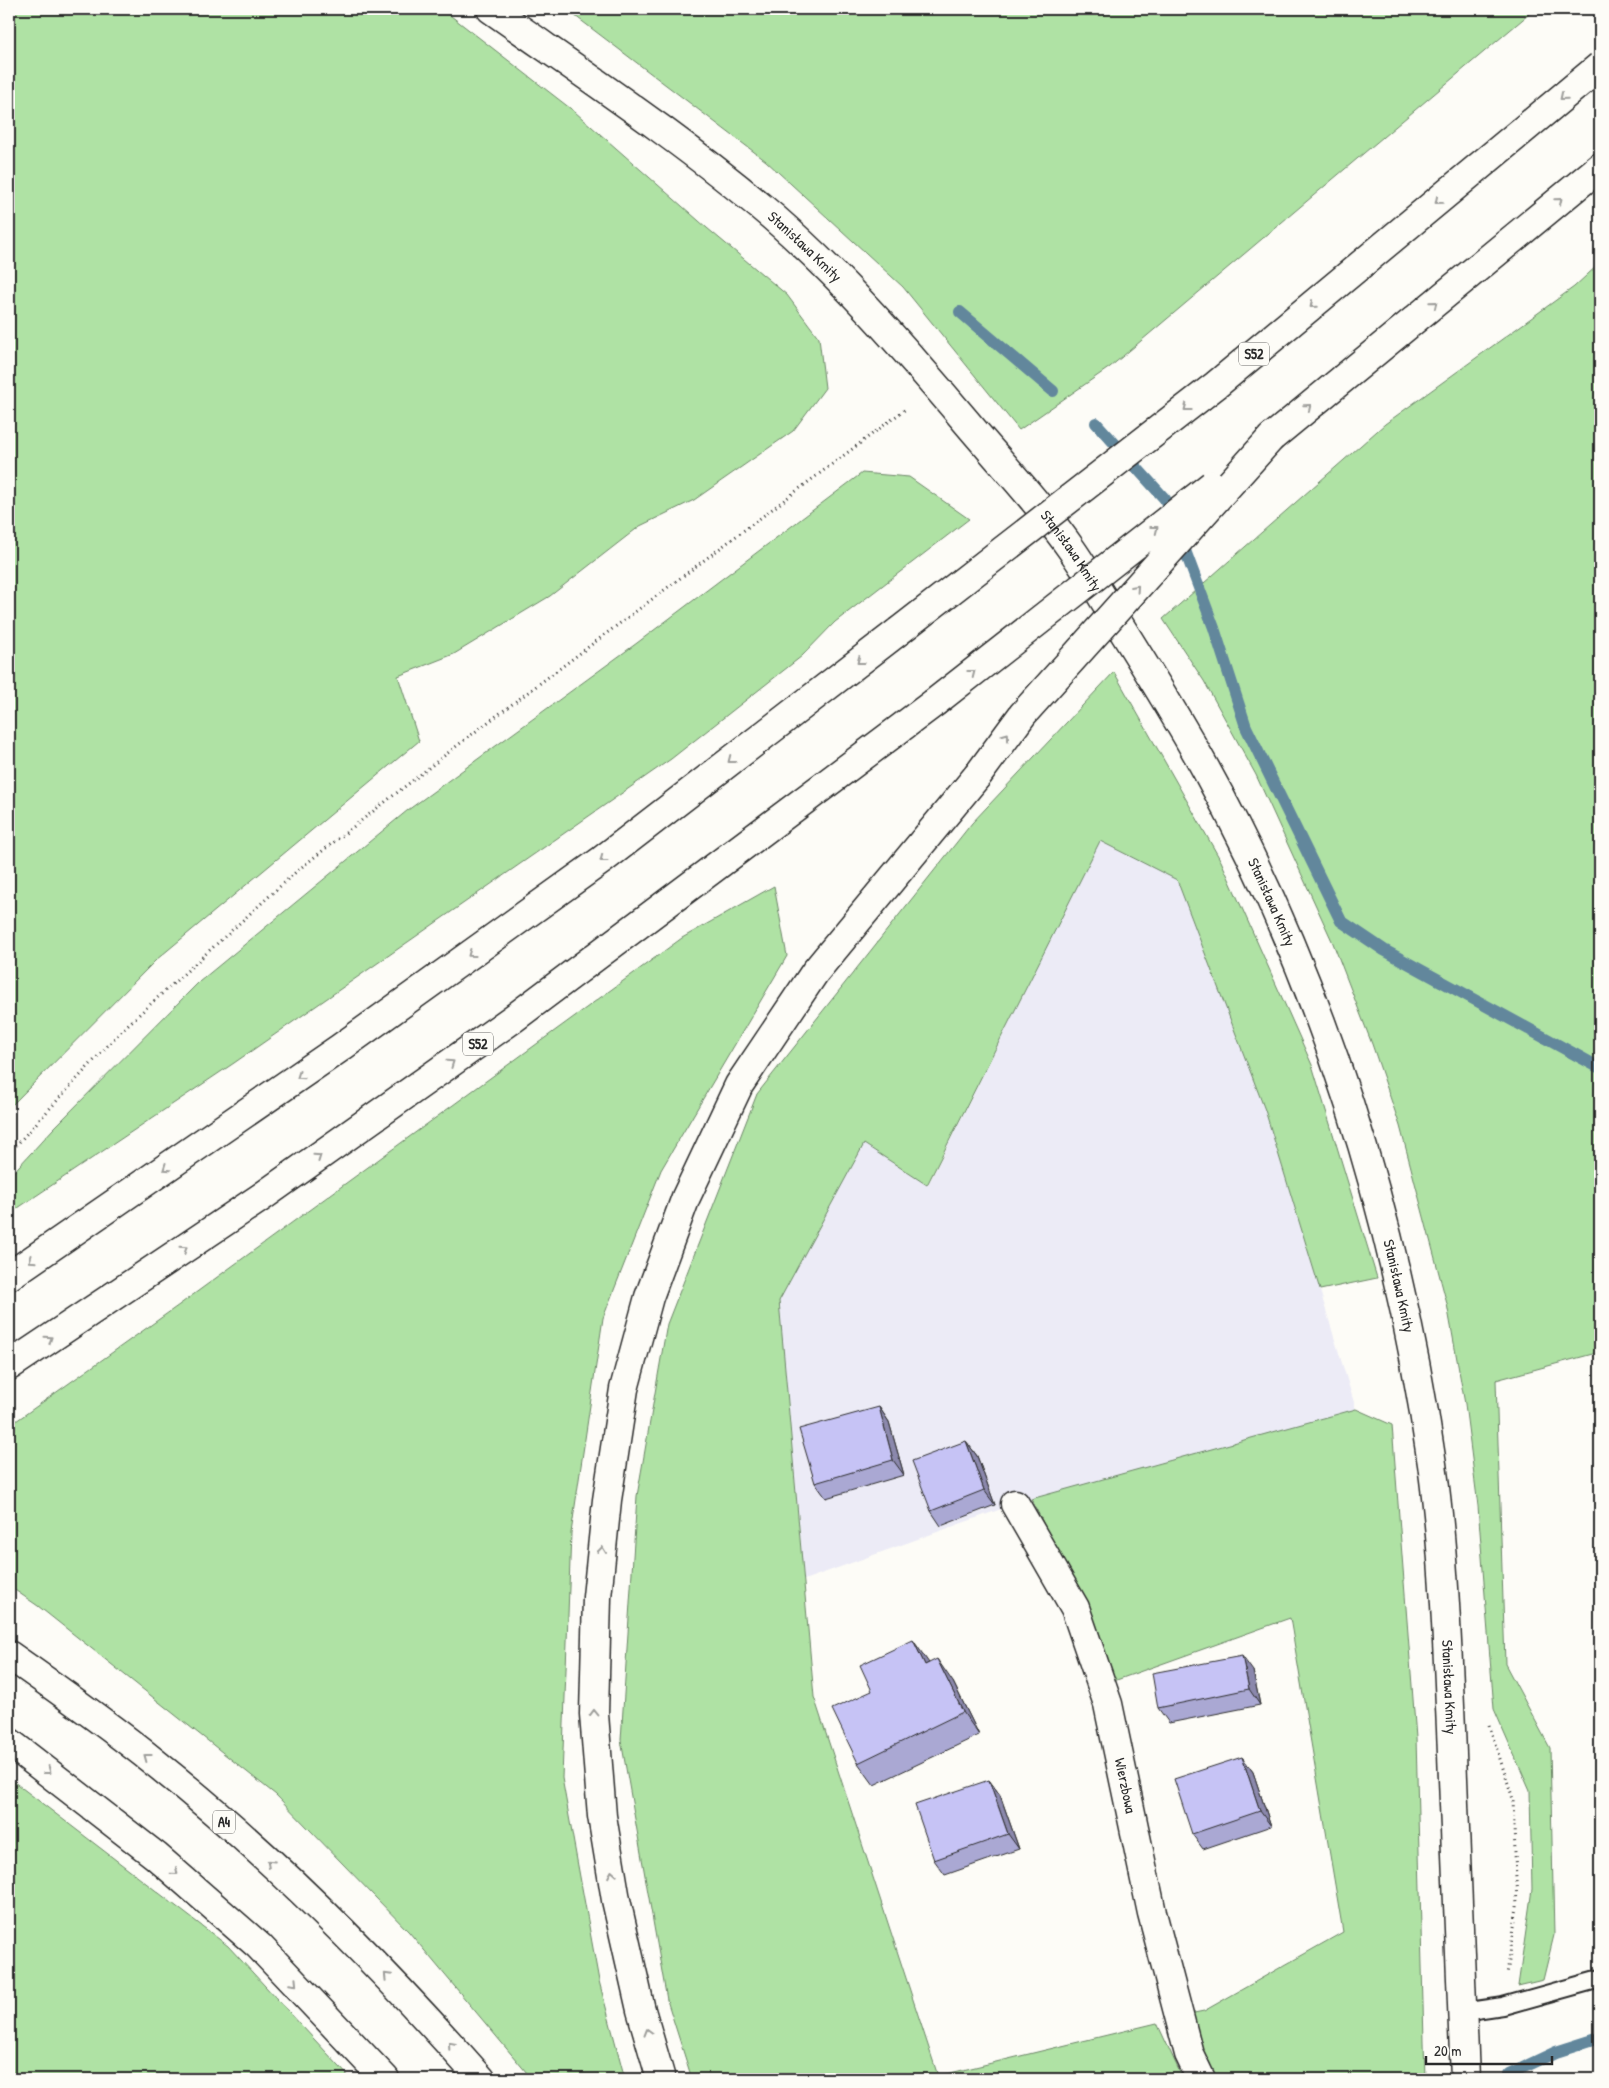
<svg xmlns="http://www.w3.org/2000/svg" width="1609" height="2088" viewBox="0 0 1609 2088" font-family="'Patrick Hand',sans-serif">
	<rect width="100%" height="100%" fill="#fdfcf7"/>
	<filter id="ink" filterUnits="userSpaceOnUse"><feTurbulence type="fractalNoise" baseFrequency=".02" numOctaves="2"/><feDisplacementMap in="SourceGraphic" scale="10" xChannelSelector="R" yChannelSelector="G"/><feConvolveMatrix kernelMatrix="1 2 1 2 8 2 1 2 1" color-interpolation-filters="sRGB"/></filter>
	<g filter="url(#ink)">
		<path fill="#ecebf6" d="M1100 841 1177 879 1265 1110 1356 1409 1015 1504 804 1580 779 1301 864 1144 928 1185Z"/>
		<path fill="#afe2a4" stroke="#6d8668" d="M9 9H442L575 112 707 228 787 295 819 338 825 388 793 431 694 500 640 526 550 596 454 654 398 676 419 741 156 960 9 1108Z
			M566 9H1535L1110 367 1019 430 903 287 766 161Z
			M1600 263V1352L1496 1380 1505 1664 1550 1748 1554 1935 1543 1980 1518 1986 1532 1889 1530 1791 1494 1709 1478 1506 1465 1404 1447 1304 1400 1126 1372 1044 1333 943 1256 775 1204 681 1163 619 1385 424 1574 287Z
			M862 473 909 477 969 519 835 622 802 656 671 759 234 1063 9 1214V1177L53 1129 199 982 408 810 637 643Z
			M1114 672 1221 861 1312 1065 1377 1278 1320 1290 1265 1110 1177 880 1100 841 927 1185 864 1144 779 1301 814 1697 938 2076 1157 2023 1183 2079H692L667 2000 621 1740 637 1496 667 1324 757 1094 972 823Z
			M774 886 787 956 661 1170 603 1318 571 1533 562 1778 599 1981 625 2079H532L409 1932 276 1795 38 1606 9 1586V1426L179 1305 682 938Z
			M1356 1409 1392 1425 1416 1738 1425 2079H1210L1189 2014 1204 2011 1343 1932 1290 1618 1111 1682 1082 1599 1031 1499Z
			M9 1778 228 1946 351 2079H9Z"/>
		<g fill="none" stroke-linecap="round" stroke-linejoin="round">
			<path stroke="#62879c" stroke-width="12" d="M960 312 1053 391
				M1096 423 1165 499 1173 519
				M1180 537 1214 628 1246 727 1341 921 1384 950 1600 1068
				M1509 2074 1556 2052 1600 2038"/>
			<defs>
				<path id="service" d="M1462 2012 1503 2006 1600 1979"/>
				<g id="minor">
					<path id="s1" d="M1015 1504 1075 1608 1108 1704 1152 1913 1189 2054 1201 2079"/>
				</g>
				<g id="secondary">
					<path id="s2" d="M491 9C586 76 684 141 773 217 843 278 904 348 964 419 1000 462 1040 504 1072 550 1088 573 1102 597 1117 621 1147 669 1177 717 1204 766 1323 981 1397 1221 1432 1464 1444 1551 1447 1640 1451 1729 1456 1846 1460 1962 1465 2079"/>
				</g>
				<path id="motorway" d="M1271 438 1600 167
					M9 1276 340 1048 602 860 899 631
					M9 1366 260 1198 514 1018 934 703
					M9 1655C59 1690 110 1726 158 1765 276 1859 382 1967 481 2079
					M9 1742 156 1856 259 1946 385 2079
					M661 2079 641 2010 616 1900 602 1816 594 1714 597 1597 607 1500 624 1389 649 1297 686 1197 739 1085 815 972 978 775"/>
			</defs>
			<use href="#service" stroke="#2b2b2b" stroke-width="20"/>
			<use href="#minor" stroke="#2b2b2b" stroke-width="31"/>
			<use href="#secondary" stroke="#2b2b2b" stroke-width="31"/>
			<use href="#motorway" stroke="#2b2b2b" stroke-width="31"/>
			<path stroke="#2b2b2b" stroke-width="3" stroke-dasharray="1 4" stroke-linecap="butt" d="M9 1153 122 1030 298 870 467 738 907 408
				M1489 1725 1513 1799 1517 1907 1507 1974"/>
			<use href="#service" stroke="#fdfcf7" stroke-width="16"/>
			<use href="#minor" stroke="#fdfcf7" stroke-width="28"/>
			<use href="#secondary" stroke="#fdfcf7" stroke-width="28"/>
			<use href="#motorway" stroke="#fdfcf7" stroke-width="28"/>
			<defs>
				<path id="motorway-bridge" d="M899 631 1216 385 1600 66
					M934 703 1212 485
					M978 775 1023 714 1271 438"/>
			</defs>
			<use href="#motorway-bridge" stroke="#2b2b2b" stroke-width="31" stroke-linecap="butt"/>
			<use href="#motorway-bridge" stroke="#fdfcf7" stroke-width="28"/>
		</g>
		<path fill="#aaa8d3" stroke="#2b2b2b" d="M879 1407 889 1422 904 1475 826 1498 815 1483Z
			M966 1441 977 1456 995 1505 941 1526 931 1511Z
			M929 1663 953 1682 979 1735 874 1785 858 1763 872 1691Z
			M1253 1671 1260 1705 1169 1723 1158 1708Z
			M1242 1757 1253 1772 1271 1826 1203 1849 1192 1834Z
			M989 1780 1000 1795 1019 1849 945 1875 934 1860Z"/>
		<path fill="#8b88ac" stroke="#2b2b2b" d="M879 1407 889 1422 904 1475 893 1460Z
			M966 1441 977 1456 995 1505 984 1490Z
			M913 1640 929 1663 925 1665Z
			M1242 1656 1253 1671 1260 1705 1249 1689Z
			M937 1659 953 1682 979 1735 963 1712Z
			M1242 1757 1253 1772 1271 1826 1260 1811Z
			M989 1780 1000 1795 1019 1849 1008 1834Z"/>
		<path fill="#c6c3f5" stroke="#2b2b2b" d="M879 1407 893 1460 815 1483 799 1429Z
			M966 1441 984 1490 931 1511 912 1461Z
			M913 1640 925 1665 937 1659 963 1712 858 1763 832 1709 872 1691 860 1665Z
			M1242 1656 1249 1689 1158 1708 1152 1673Z
			M1242 1757 1260 1811 1192 1834 1174 1779Z
			M989 1780 1008 1834 934 1860 915 1805Z"/>
		<defs><path id="oneway-chevron" d="M-2-3.5L2.5 0L-2 3.5" fill="none" stroke-width="1.6" stroke-linecap="round" stroke-linejoin="round" transform="scale(1.25)"/></defs>
		<g stroke="#9e9e9b">
			<use href="#oneway-chevron" transform="translate(1563 97) rotate(140)"/>
			<use href="#oneway-chevron" transform="translate(1438 201) rotate(140)"/>
			<use href="#oneway-chevron" transform="translate(1559 201) rotate(-39)"/>
			<use href="#oneway-chevron" transform="translate(1434 304) rotate(-39)"/>
			<use href="#oneway-chevron" transform="translate(1313 305) rotate(140)"/>
			<use href="#oneway-chevron" transform="translate(1308 407) rotate(-39)"/>
			<use href="#oneway-chevron" transform="translate(1187 408) rotate(142)"/>
			<use href="#oneway-chevron" transform="translate(1155 529) rotate(-38)"/>
			<use href="#oneway-chevron" transform="translate(1136 588) rotate(-48)"/>
			<use href="#oneway-chevron" transform="translate(860 661) rotate(142)"/>
			<use href="#oneway-chevron" transform="translate(972 673) rotate(-38)"/>
			<use href="#oneway-chevron" transform="translate(1006 736) rotate(-54)"/>
			<use href="#oneway-chevron" transform="translate(731 760) rotate(142)"/>
			<use href="#oneway-chevron" transform="translate(603 859) rotate(143)"/>
			<use href="#oneway-chevron" transform="translate(471 954) rotate(144)"/>
			<use href="#oneway-chevron" transform="translate(451 1063) rotate(-35)"/>
			<use href="#oneway-chevron" transform="translate(300 1076) rotate(145)"/>
			<use href="#oneway-chevron" transform="translate(318 1157) rotate(-35)"/>
			<use href="#oneway-chevron" transform="translate(166 1168) rotate(145)"/>
			<use href="#oneway-chevron" transform="translate(184 1249) rotate(-34)"/>
			<use href="#oneway-chevron" transform="translate(32 1260) rotate(145)"/>
			<use href="#oneway-chevron" transform="translate(49 1339) rotate(-34)"/>
			<use href="#oneway-chevron" transform="translate(602 1550) rotate(-84)"/>
			<use href="#oneway-chevron" transform="translate(594 1713) rotate(-91)"/>
			<use href="#oneway-chevron" transform="translate(147 1757) rotate(-143)"/>
			<use href="#oneway-chevron" transform="translate(48 1771) rotate(37)"/>
			<use href="#oneway-chevron" transform="translate(270 1863) rotate(-137)"/>
			<use href="#oneway-chevron" transform="translate(175 1872) rotate(41)"/>
			<use href="#oneway-chevron" transform="translate(612 1874) rotate(-100)"/>
			<use href="#oneway-chevron" transform="translate(387 1976) rotate(-134)"/>
			<use href="#oneway-chevron" transform="translate(294 1983) rotate(46)"/>
			<use href="#oneway-chevron" transform="translate(648 2032) rotate(-106)"/>
			<use href="#oneway-chevron" transform="translate(451 2045) rotate(-131)"/>
		</g>
	</g>
	<g text-anchor="middle" stroke-width="5" stroke-linejoin="round" paint-order="stroke">
		<g fill="#fdfcf7" stroke="#6a6a68" stroke-width="1">
			<rect x="1239" y="342.5" width="30" height="23" rx="4"/>
			<rect x="463" y="1032.5" width="30" height="23" rx="4"/>
			<rect x="213" y="1810.5" width="22" height="23" rx="4"/>
		</g>
		<g font-size="14" font-weight="bold" fill="#2b2b2b">
			<text x="1254" y="359">S52</text>
			<text x="478" y="1049">S52</text>
			<text x="224" y="1827">A4</text>
		</g>
		<g font-size="15" fill="#2b2b2b" stroke="#fdfcf7">
			<text dy="5" stroke="none"><textPath href="#s2" startOffset="394">Stanisława Kmity</textPath></text>
			<text dy="5" stroke="none"><textPath href="#s2" startOffset="799">Stanisława Kmity</textPath></text>
			<text dy="5" stroke="none"><textPath href="#s2" startOffset="1204">Stanisława Kmity</textPath></text>
			<text dy="5" stroke="none"><textPath href="#s2" startOffset="1609">Stanisława Kmity</textPath></text>
			<text dy="5" stroke="none"><textPath href="#s2" startOffset="2014">Stanisława Kmity</textPath></text>
			<text dy="5" stroke="none"><textPath href="#s1" startOffset="305">Wierzbowa</textPath></text>
		</g>
	</g>
	<rect width="1609" height="2088" fill="none" stroke="#fdfcf7" stroke-width="30"/>
	<rect x="15" y="15" width="1579" height="2058" fill="none" stroke="#2b2b2b" stroke-width="2" filter="url(#ink)"/>
	<path d="M1426 2056v8h126v-8" fill="none" stroke="#2b2b2b" stroke-width="2.5"/>
	<text x="1434" y="2056" font-size="15" fill="#2b2b2b" stroke="#fdfcf7" stroke-width="4" paint-order="stroke">20 m</text>
</svg>
